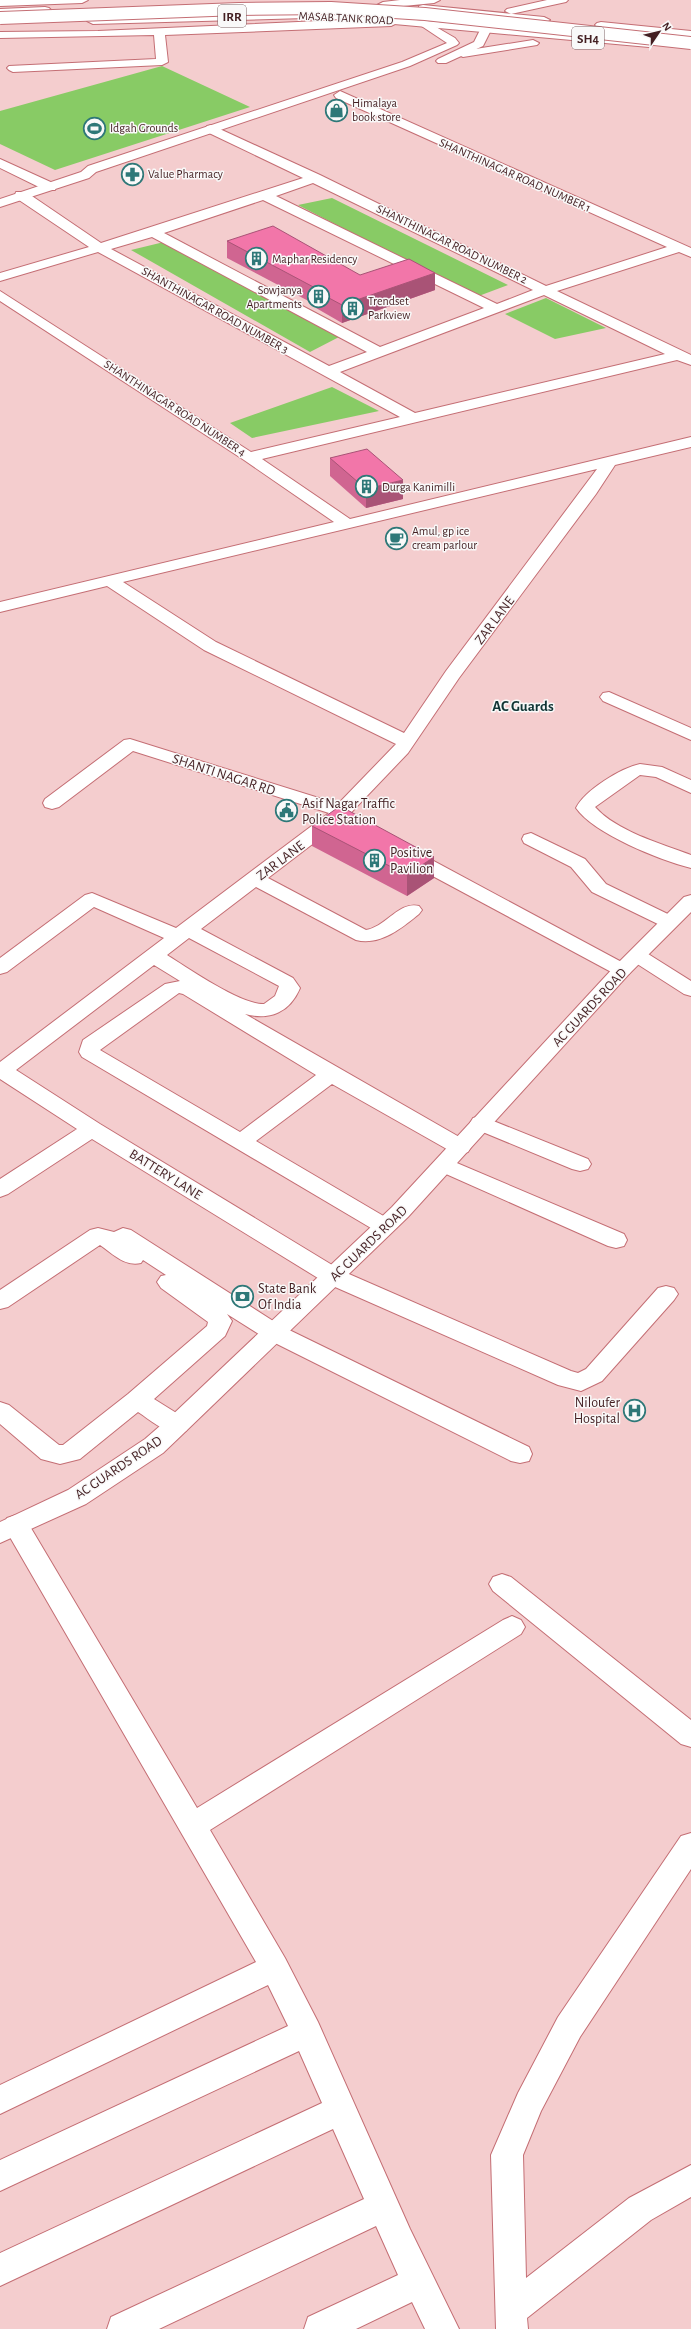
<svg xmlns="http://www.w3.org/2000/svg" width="691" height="2329" viewBox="0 0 691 2329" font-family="'Alegreya Sans',sans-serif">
	<rect width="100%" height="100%" fill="#f4cdce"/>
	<path fill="#88cb65" d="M162 66 250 107 55 170 0 144V111Z
		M332 198 508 285 476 297 298 205Z
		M164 242 339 337 310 352 131 250Z
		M546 298 606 328 555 339 505 314Z
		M332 387 379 411 252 438 230 423Z"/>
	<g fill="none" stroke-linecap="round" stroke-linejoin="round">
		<defs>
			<path id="street" d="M0 0H88L82 3 0 6Z
				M547 0H568L566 2 511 14 505 11 507 9Z
				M342 20H391L397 23 391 26 165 35 168 62 162 65 13 72 9 70 7 68 9 66 156 59 154 35 0 38V32L98 31Z
				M340 91 691 248V257L679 252 557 291 691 355V365L677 360 262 459 350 519 691 437V447L615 465 596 494 459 678 408 753 344 820 268 878 366 930C386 927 399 901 419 906L422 910 419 914C402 928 380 946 356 940L256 887 201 929 293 978 300 988C290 1012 270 1021 245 1014L468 1142 471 1147 468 1152 460 1154 452 1152 332 1084 256 1141 392 1221 395 1226 392 1231 384 1234 376 1231 82 1057 79 1052 83 1040 165 984 180 981 154 965 16 1070 100 1124 342 1271 571 1371 578 1373 586 1369 658 1288 666 1286 674 1288 678 1294 674 1300 602 1381 581 1391 558 1385 326 1283 92 1139 8 1194 0 1197V1179L77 1129 0 1079V1062L164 938 94 907 7 972 0 974V958L85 895 92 893 176 928 329 813 133 751 59 807 52 809 45 807 43 803 45 799 124 740 130 739 338 804 396 744 204 650 107 586 0 612V602L334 522 244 460 0 301V291L251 452 400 417 98 252 0 281V273L89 247 16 198 15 195 16 192H26L101 243 303 178 207 132 205 129 207 126 211 125 320 175 546 286 667 247 336 98 334 95ZM313 183 533 290 497 304 276 196ZM263 200 484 308 380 347 164 233ZM152 237 367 352 329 366 111 249ZM544 295 665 354 415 413 340 372ZM597 469 446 671 404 733 216 642 123 582ZM189 938 279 986 275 996 264 1004C241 1005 188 968 167 955ZM179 993 183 994 316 1075 240 1132 100 1050Z
				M0 159 55 184 56 187 55 190H45L0 168Z
				M609 692 691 728V740L603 701 600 697 603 693Z
				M640 764 662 767 691 780V793L656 777 640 775 595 807C616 831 662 844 691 855V868C660 860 594 834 576 808 585 790 621 768 640 764Z
				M531 833 585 859 606 884 676 918 679 922 676 926 669 928 662 926 592 892 571 867 524 843 522 839 524 835Z
				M408 849 415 851 629 966 632 970 629 974 622 976 615 974 401 859 398 855 401 851Z
				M638 950 645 952 691 981V996L684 994 631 960 628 956 631 952Z
				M481 1116 588 1159 591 1164 588 1169 580 1171 572 1169 473 1128 470 1123 473 1118Z
				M445 1158 624 1234 627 1240 624 1246 616 1248 608 1246 437 1170 434 1165 437 1160Z
				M98 1228 114 1232 123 1228 131 1230 281 1326 529 1447 532 1454 529 1461 520 1463 511 1461 265 1338 227 1314 232 1321 225 1336 154 1399 186 1419 189 1425 186 1431C168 1437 152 1421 138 1412L80 1459 60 1464 41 1459 0 1424V1402L9 1405 59 1445H63L128 1394 207 1326 208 1322 161 1288 157 1282 161 1276 166 1275 143 1260 141 1263C125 1267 113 1254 100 1245L8 1307 0 1309V1290L90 1230Z
				M16 1515 25 1518 197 1808 503 1620 512 1616 521 1620 525 1627 521 1634 210 1830 285 1958 318 2022 410 2229 459 2329H425L412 2302 356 2329H304L308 2317 398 2275 376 2226 159 2329H107L111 2317 364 2199 333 2129 0 2286V2253L322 2103 299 2051 0 2191V2160L288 2026 268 1985 0 2114V2085L256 1962 7 1532 3 1525 7 1518Z
				M502 1574 511 1577 691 1720V1747L681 1744 493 1591 489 1584 493 1577Z
				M691 1833V1869L580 2037 541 2111 523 2155 526 2278 629 2198 691 2165V2197L651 2220 527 2318 528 2329H496L491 2155 518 2093 558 2017 681 1836Z"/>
			<path id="secondary" d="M424 20 455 38 459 43 457 45 410 66 96 172 89 178 0 207V199L81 172 88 166 402 62 447 43 420 25 418 23 420 21Z
				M485 27 491 30 483 46 446 63H438L436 61 438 59 474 42 481 28Z
				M691 895V912L629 974 408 1217 186 1431 163 1453 86 1504 0 1543V1522L68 1490 145 1439 168 1419 392 1207 615 966 684 897Z"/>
			<path id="primary" d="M400 0H440L434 3 383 8 377 5 383 2Z
				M423 5 544 17 550 20 544 23 419 10V6Z
				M45 7 49 8 51 10 49 12 0 15V9Z
				M306 12 350 14 649 41 655 44 649 47 350 20 306 18 93 24 87 21 93 18Z
				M601 22 691 31V37L597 27 595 25 597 23Z
				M533 40 539 43 537 45 463 57 457 54 463 51Z"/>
		</defs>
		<use href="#street" stroke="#c46e74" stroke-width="2"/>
		<use href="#secondary" stroke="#c46e74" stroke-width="2"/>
		<use href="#primary" stroke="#c46e74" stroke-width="2"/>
		<use href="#street" fill="#fff" fill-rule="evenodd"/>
		<use href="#secondary" fill="#fff" fill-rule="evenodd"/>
		<use href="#primary" fill="#fff" fill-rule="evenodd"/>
		<defs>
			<path id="highway-bridge" d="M0 18 239 9 331 8 425 14 691 43"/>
		</defs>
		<use href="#highway-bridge" stroke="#c46e74" stroke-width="14" stroke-linecap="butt"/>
		<use href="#highway-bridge" stroke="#fff" stroke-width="12"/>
	</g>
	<path fill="#d06591" d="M227 241 360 275 435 273V290L342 323 316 308V305L227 258Z
		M330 458 403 499 366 508 330 476Z
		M312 826 434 857V878L407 896 312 846Z"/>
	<path fill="#a95376" d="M435 273V290L342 323V305Z
		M403 480V499L366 508V489Z
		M434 857V878L407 896V875Z"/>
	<path fill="#f276a9" stroke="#a95376" d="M273 226 360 275 409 259 435 273 342 305 316 291 319 290 227 241Z
		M367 449 403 480 366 489 330 458Z
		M340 806 434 857 407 875 312 826Z"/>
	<defs>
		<symbol id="shop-ring" viewBox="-11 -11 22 22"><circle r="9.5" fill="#f9f9f9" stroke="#2e7878" stroke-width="1.5"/><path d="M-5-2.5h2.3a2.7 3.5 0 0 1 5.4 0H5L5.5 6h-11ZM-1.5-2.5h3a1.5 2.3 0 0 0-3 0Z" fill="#2e7878"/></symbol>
		<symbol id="stadium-ring" viewBox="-11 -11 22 22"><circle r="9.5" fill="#f9f9f9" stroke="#2e7878" stroke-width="1.5"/><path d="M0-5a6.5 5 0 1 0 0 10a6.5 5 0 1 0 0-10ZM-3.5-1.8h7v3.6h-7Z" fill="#2e7878"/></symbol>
		<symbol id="pharmacy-ring" viewBox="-11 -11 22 22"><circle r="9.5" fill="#f9f9f9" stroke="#2e7878" stroke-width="1.5"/><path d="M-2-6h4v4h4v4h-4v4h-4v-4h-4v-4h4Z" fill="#2e7878"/></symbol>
		<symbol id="building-ring" viewBox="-11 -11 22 22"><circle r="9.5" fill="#f9f9f9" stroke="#2e7878" stroke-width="1.5"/><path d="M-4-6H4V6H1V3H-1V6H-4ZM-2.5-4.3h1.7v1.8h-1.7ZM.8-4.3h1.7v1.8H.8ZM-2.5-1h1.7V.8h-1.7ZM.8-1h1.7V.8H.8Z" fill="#2e7878"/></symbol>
		<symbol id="cafe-ring" viewBox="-11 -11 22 22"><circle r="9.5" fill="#f9f9f9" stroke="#2e7878" stroke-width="1.5"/><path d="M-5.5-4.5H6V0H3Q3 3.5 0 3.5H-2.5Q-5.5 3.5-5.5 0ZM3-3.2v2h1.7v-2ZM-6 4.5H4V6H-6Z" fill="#2e7878"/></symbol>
		<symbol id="civic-ring" viewBox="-11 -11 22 22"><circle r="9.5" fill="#f9f9f9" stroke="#2e7878" stroke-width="1.5"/><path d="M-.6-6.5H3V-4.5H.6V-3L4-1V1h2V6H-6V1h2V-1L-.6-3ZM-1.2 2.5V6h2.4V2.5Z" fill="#2e7878"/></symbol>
		<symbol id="bank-ring" viewBox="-11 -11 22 22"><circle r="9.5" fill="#f9f9f9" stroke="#2e7878" stroke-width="1.5"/><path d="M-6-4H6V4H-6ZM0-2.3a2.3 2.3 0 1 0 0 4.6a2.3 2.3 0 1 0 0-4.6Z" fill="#2e7878"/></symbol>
		<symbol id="hospital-ring" viewBox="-11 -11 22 22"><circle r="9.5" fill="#f9f9f9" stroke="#2e7878" stroke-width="1.5"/><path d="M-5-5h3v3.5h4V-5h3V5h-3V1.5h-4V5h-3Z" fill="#2e7878"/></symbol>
	</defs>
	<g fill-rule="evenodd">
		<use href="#shop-ring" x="324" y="98" width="25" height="25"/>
		<use href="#stadium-ring" x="82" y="116" width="25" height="25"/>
		<use href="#pharmacy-ring" x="120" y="162" width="25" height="25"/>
		<use href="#building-ring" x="244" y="246" width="25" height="25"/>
		<use href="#building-ring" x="306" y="284" width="25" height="25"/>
		<use href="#building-ring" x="340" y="296" width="25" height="25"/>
		<use href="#building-ring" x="354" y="474" width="25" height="25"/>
		<use href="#cafe-ring" x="384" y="526" width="25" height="25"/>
		<use href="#civic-ring" x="274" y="798" width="25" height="25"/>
		<use href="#building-ring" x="362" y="848" width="25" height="25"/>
		<use href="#bank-ring" x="230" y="1284" width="25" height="25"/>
		<use href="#hospital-ring" x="622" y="1398" width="25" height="25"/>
	</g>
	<g text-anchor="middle" stroke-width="3" stroke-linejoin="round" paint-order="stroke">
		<g font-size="12" fill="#431f22" stroke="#f9f9f9">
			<text transform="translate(346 18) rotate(3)" y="4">MASAB TANK ROAD</text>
			<text transform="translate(515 175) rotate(24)" y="4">SHANTHINAGAR ROAD NUMBER 1</text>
			<text transform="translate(452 244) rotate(26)" y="4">SHANTHINAGAR ROAD NUMBER 2</text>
			<text transform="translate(215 310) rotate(29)" y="4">SHANTHINAGAR ROAD NUMBER 3</text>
			<text transform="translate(175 408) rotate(33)" y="4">SHANTHINAGAR ROAD NUMBER 4</text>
		</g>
		<g font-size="12" fill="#431f22" stroke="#f9f9f9" text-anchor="start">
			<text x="352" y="107">Himalaya<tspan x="352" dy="14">book store</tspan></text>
			<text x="110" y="132">Idgah Grounds</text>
			<text x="148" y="178">Value Pharmacy</text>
			<text x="272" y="263">Maphar Residency</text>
			<text x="302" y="294" text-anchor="end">Sowjanya<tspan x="302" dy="14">Apartments</tspan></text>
			<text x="368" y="305">Trendset<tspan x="368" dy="14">Parkview</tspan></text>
			<text x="382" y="491">Durga Kanimilli</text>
			<text x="412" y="535">Amul, gp ice<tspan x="412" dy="14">cream parlour</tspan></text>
		</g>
		<g fill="#f9f9f9" stroke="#7a6062" stroke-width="1">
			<rect x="218" y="5" width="28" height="22" rx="3"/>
			<rect x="572" y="27" width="32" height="22" rx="3"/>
		</g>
		<g font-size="13" font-weight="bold" fill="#431f22">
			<text x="232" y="21">IRR</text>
			<text x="588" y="43">SH4</text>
		</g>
		<g font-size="14" fill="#431f22" stroke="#f9f9f9">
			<text transform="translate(494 620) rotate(-53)" y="5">ZAR LANE</text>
			<text transform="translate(224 774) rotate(18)" y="5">SHANTI NAGAR RD</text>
			<text transform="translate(280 860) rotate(-37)" y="5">ZAR LANE</text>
			<text transform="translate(589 1007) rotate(-47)" y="5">AC GUARDS ROAD</text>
			<text transform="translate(166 1174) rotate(32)" y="5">BATTERY LANE</text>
			<text transform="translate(368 1243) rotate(-44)" y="5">AC GUARDS ROAD</text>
			<text transform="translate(118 1467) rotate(-34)" y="5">AC GUARDS ROAD</text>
		</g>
		<g font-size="14" fill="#431f22" stroke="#f9f9f9" text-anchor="start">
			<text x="302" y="808">Asif Nagar Traffic<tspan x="302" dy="16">Police Station</tspan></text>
			<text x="390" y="857">Positive<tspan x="390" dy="16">Pavilion</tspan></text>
			<text x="258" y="1293">State Bank<tspan x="258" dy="16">Of India</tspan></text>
			<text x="620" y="1407" text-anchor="end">Niloufer<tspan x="620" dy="16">Hospital</tspan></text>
		</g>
		<g font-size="15" font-weight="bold" fill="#123535" stroke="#f9f9f9">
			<text x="523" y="711">AC Guards</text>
		</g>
	</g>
	<g transform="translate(659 32) rotate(55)" stroke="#f9f9f9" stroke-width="3" paint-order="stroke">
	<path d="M0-3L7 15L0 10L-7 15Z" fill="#431f22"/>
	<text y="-6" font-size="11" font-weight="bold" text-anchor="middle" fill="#431f22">N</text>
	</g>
</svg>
